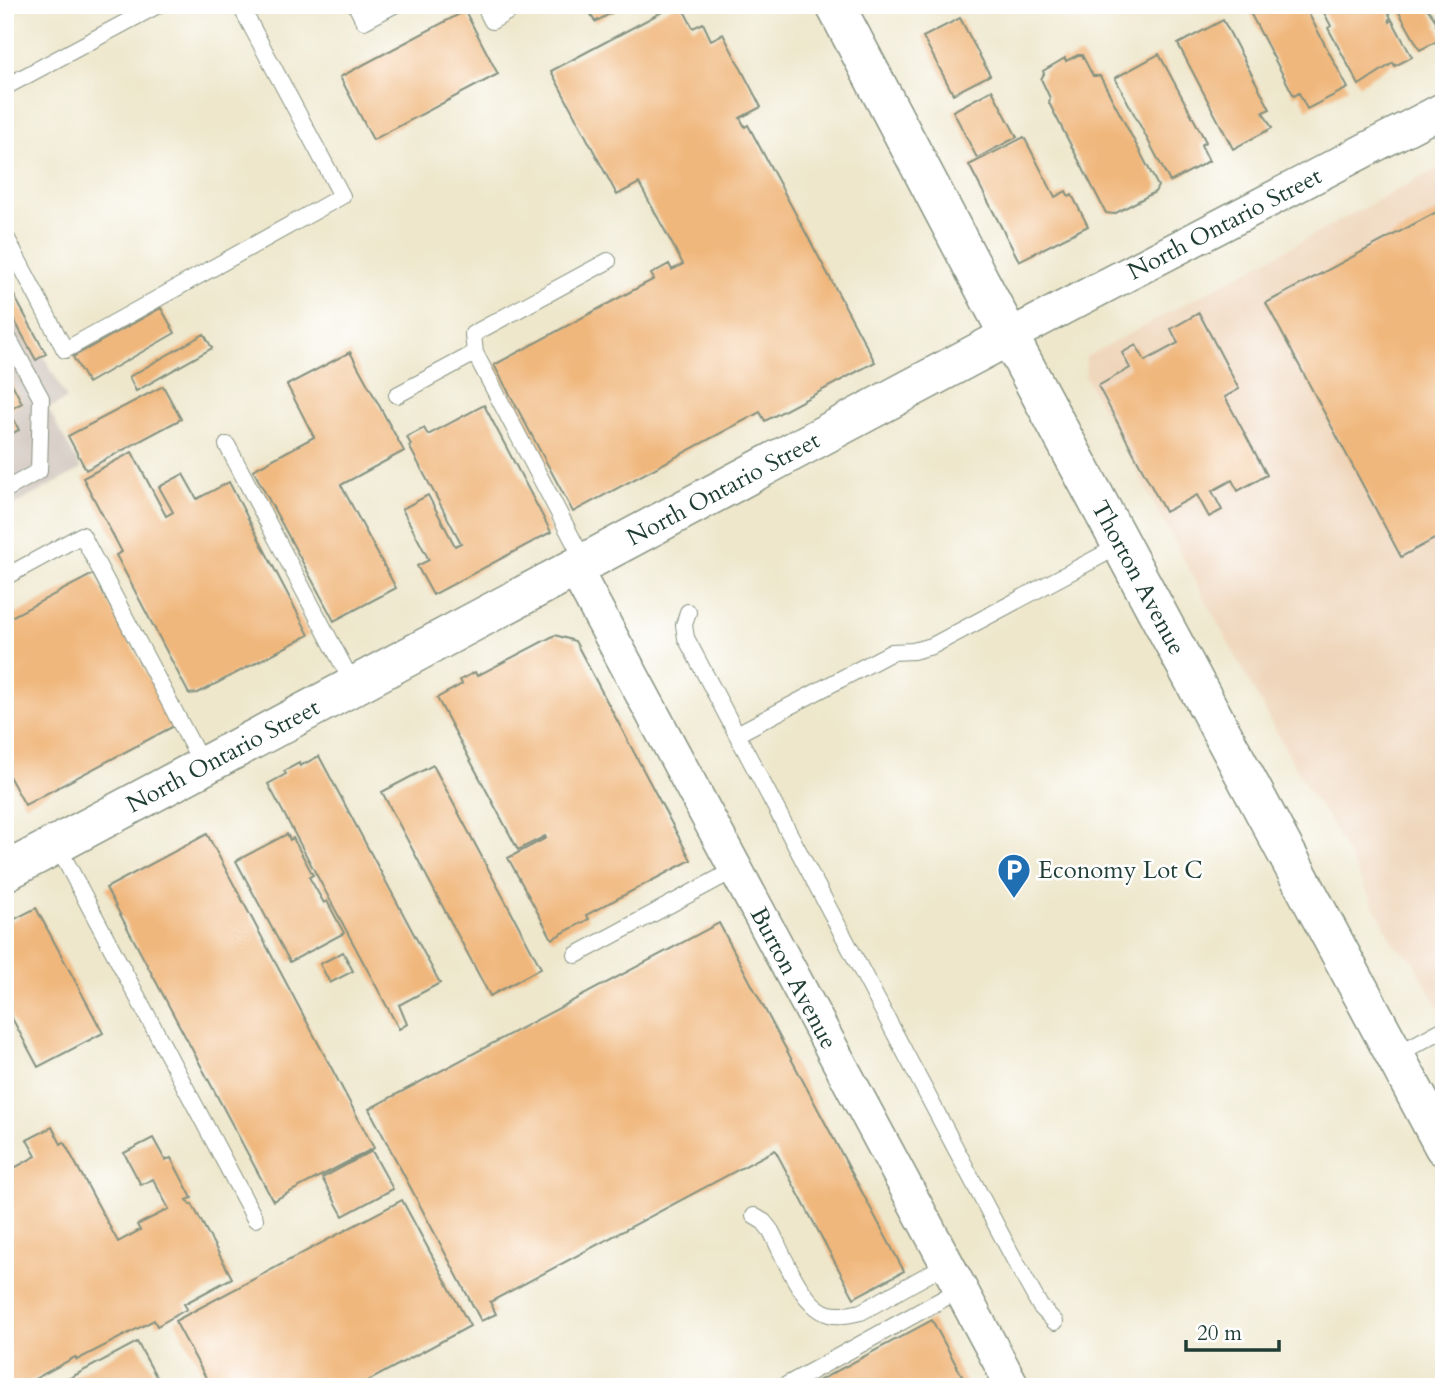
<svg xmlns="http://www.w3.org/2000/svg" width="1449" height="1392" viewBox="0 0 1449 1392" font-family="Cardo,serif">
	<rect width="100%" height="100%" fill="#fff"/>
	<filter id="ink" filterUnits="userSpaceOnUse"><feTurbulence type="fractalNoise" baseFrequency=".0143" numOctaves="2"/><feDisplacementMap in="SourceGraphic" scale="14" xChannelSelector="R" yChannelSelector="G"/><feConvolveMatrix kernelMatrix="1 2 1 2 8 2 1 2 1" color-interpolation-filters="sRGB"/></filter>
	<filter id="wash" filterUnits="userSpaceOnUse"><feTurbulence type="fractalNoise" baseFrequency=".00686" numOctaves="4" result="noise"/><feDisplacementMap in="SourceGraphic" scale="28" xChannelSelector="R" yChannelSelector="G"/><feGaussianBlur stdDeviation="1.57" result="paint"/><feColorMatrix in="noise" values="0 0 0 0 0 0 0 0 0 0 0 0 0 0 0 0 0 1.4 0 .05"/><feComposite in="paint" operator="in"/></filter>
	<g filter="url(#wash)">
		<rect width="100%" height="100%" fill="#eee7cc"/>
		<path fill="#efd6bb" d="M1444 165V1019L1412 959 1395 946 1331 823 1306 787 1085 376 1086 357Z"/>
		<path fill="#cdc2b9" d="M5 285 67 399 48 409 81 469 5 510Z"/>
		<g id="blocks">
			<path fill="#f0b77d" d="M586 5H626L595 22Z
				M675 5H681L693 28 703 23 711 40 723 34 761 107 740 118 745 127 748 125 875 362 765 421 760 412 573 512 494 365 654 279 651 274 669 264 672 270 683 264 639 183 617 195 551 71Z
				M1251 5H1304L1348 88 1307 109 1299 93 1294 96 1247 7Z
				M1320 5H1384L1391 18 1389 19 1390 22 1392 20 1412 57 1395 66 1393 63 1359 85 1328 28 1331 26Z
				M1395 5H1425L1438 24 1436 25 1443 38 1420 50Z
				M465 11 498 74 373 140 340 77Z
				M960 18 990 75 953 94 923 37Z
				M1223 20 1270 109 1263 112 1272 128 1233 149 1178 44Z
				M1159 54 1206 142 1201 145 1209 161 1170 182 1115 78Z
				M1078 55H1082L1093 76H1100L1158 186 1155 192 1114 214 1106 213 1049 103 1050 98 1041 79 1044 74 1043 71 1065 58 1066 61Z
				M992 90 1017 137 977 158 953 111Z
				M1024 137 1055 197 1066 191 1069 197 1072 195 1088 226 1019 261 969 165Z
				M1444 208V534L1401 557 1266 303Z
				M5 279 46 354 36 360 5 303Z
				M161 308 175 333 88 383 73 357Z
				M1199 313 1239 389 1225 397 1267 475 1238 491 1232 480 1212 491 1222 510 1209 517 1197 495 1165 512 1098 386 1130 368 1122 353 1136 345 1145 361 1178 343 1171 329Z
				M204 334 212 348 136 391 129 377Z
				M350 352 404 451 341 485 396 588 334 621 253 470 314 437 287 385Z
				M5 370 22 403 9 410 19 430 5 437Z
				M163 386 181 419 86 470 68 436Z
				M484 405 551 532 433 595 417 566 429 560 402 509 428 495 455 546 461 543 409 446 411 445 407 437 424 428 428 435Z
				M132 452 166 516 173 512 159 487 183 474 197 499 229 482 309 635 198 693 189 694 116 555 122 552 83 478Z
				M93 574 174 726 25 805 5 769V620Z
				M555 635 575 641 691 860 586 915 589 919 552 939 508 858 546 838 545 836 518 850 437 698 462 684 460 680 475 672 477 676Z
				M319 756 440 983 399 1005 407 1024 399 1029 268 784 286 774 284 771 299 763 300 766Z
				M433 765 541 968 490 996 382 792Z
				M207 834 374 1148 273 1201 106 888Z
				M287 834 290 840 293 838 313 875 309 877 324 903 327 901 344 933 290 962 236 861Z
				M36 908 103 1033 38 1067 5 1005V924Z
				M719 923 904 1271 854 1298 775 1150 490 1302 496 1314 481 1321 369 1109Z
				M343 952 353 971 330 983 320 964Z
				M52 1127 61 1144 64 1142 118 1242 140 1230 137 1225 169 1209 153 1179 141 1185 124 1153 153 1138 165 1160 171 1158 192 1198 187 1200 190 1205 192 1204 232 1278 184 1304 187 1309 157 1326 154 1320 77 1360 75 1357 20 1387H5V1173L36 1156 27 1140Z
				M372 1151 393 1189 343 1216 322 1178Z
				M402 1200 470 1326 357 1387H211L175 1321Z
				M932 1320 968 1387H807Z
				M137 1342 162 1387H53Z"/>
		</g>
	</g>
	<g filter="url(#ink)">
		<use href="#blocks" fill-opacity="0" stroke="#869280" stroke-width="2"/>
		<g fill="none" stroke-linecap="round" stroke-linejoin="round">
			<defs>
				<path id="lane" d="M356 5 364 21 394 5
					M484 5 492 21 519 5
					M5 87 158 5
					M5 235 65 350 342 196 240 5
					M5 332 41 398 39 471 5 490
					M397 395 475 353
					M227 445 354 686
					M585 563 475 353 473 334 608 261
					M5 577 82 535 203 766
					M688 612 684 625 686 638 1014 1259 1040 1306 1055 1322
					M737 734 892 652 913 651 932 646 1121 545
					M57 845 255 1219
					M576 955 736 869
					M1394 1056 1444 1029
					M754 1216 764 1222 771 1231C783 1254 802 1307 829 1314 840 1317 851 1314 861 1312L947 1264
					M783 1387 961 1289"/>
				<g id="street">
					<path id="s1" d="M1009 336 1444 109"/>
					<path id="s2" d="M575 569 1013 1387"/>
				</g>
				<g id="secondary">
					<path id="s3" d="M835 5 1009 336 1444 1147"/>
					<path id="s4" d="M5 872 1009 336"/>
				</g>
			</defs>
			<use href="#lane" stroke="#869280" stroke-width="18"/>
			<use href="#street" stroke="#869280" stroke-width="36"/>
			<use href="#secondary" stroke="#869280" stroke-width="41"/>
			<use href="#lane" stroke="#fff" stroke-width="16"/>
			<use href="#street" stroke="#fff" stroke-width="33"/>
			<use href="#secondary" stroke="#fff" stroke-width="38"/>
		</g>
	</g>
	<defs>
		<symbol id="parking-pin" viewBox="-11 -11 22 30"><path d="M0 17L-7.5 6A9.5 9.5 0 1 1 7.5 6Z" fill="#1f6fb2" stroke="#fff"/><path d="M-3.5-5.5H1a3.5 3.5 0 0 1 0 7H-1V5.5H-3.5ZM-1-3.4V-.6H.8a1.4 1.4 0 0 0 0-2.8Z" fill="#fff"/></symbol>
	</defs>
	<g fill-rule="evenodd">
		<use href="#parking-pin" x="995" y="851" width="38" height="52"/>
	</g>
	<g text-anchor="middle" stroke-width="5" stroke-linejoin="round" paint-order="stroke">
		<g font-size="24" fill="#1f3d34" stroke="#fff">
			<text dy="8" stroke="none"><textPath href="#s1" startOffset="243">North Ontario Street</textPath></text>
			<text dy="8" stroke="none"><textPath href="#s4" startOffset="814">North Ontario Street</textPath></text>
			<text dy="8" stroke="none"><textPath href="#s3" startOffset="648">Thorton Avenue</textPath></text>
			<text dy="8" stroke="none"><textPath href="#s4" startOffset="247">North Ontario Street</textPath></text>
			<text dy="8" stroke="none"><textPath href="#s2" startOffset="464">Burton Avenue</textPath></text>
		</g>
		<g font-size="24" fill="#1f3d34" stroke="#fff" text-anchor="start">
			<text x="1038" y="878">Economy Lot C</text>
		</g>
	</g>
	<rect width="1449" height="1392" fill="none" stroke="#fff" stroke-width="28"/>
	<path d="M1186 1340v10h93v-10" fill="none" stroke="#1f3d34" stroke-width="3.5"/>
	<text x="1197" y="1340" font-size="21" fill="#1f3d34" stroke="#ffffff" stroke-width="5" paint-order="stroke">20 m</text>
</svg>
